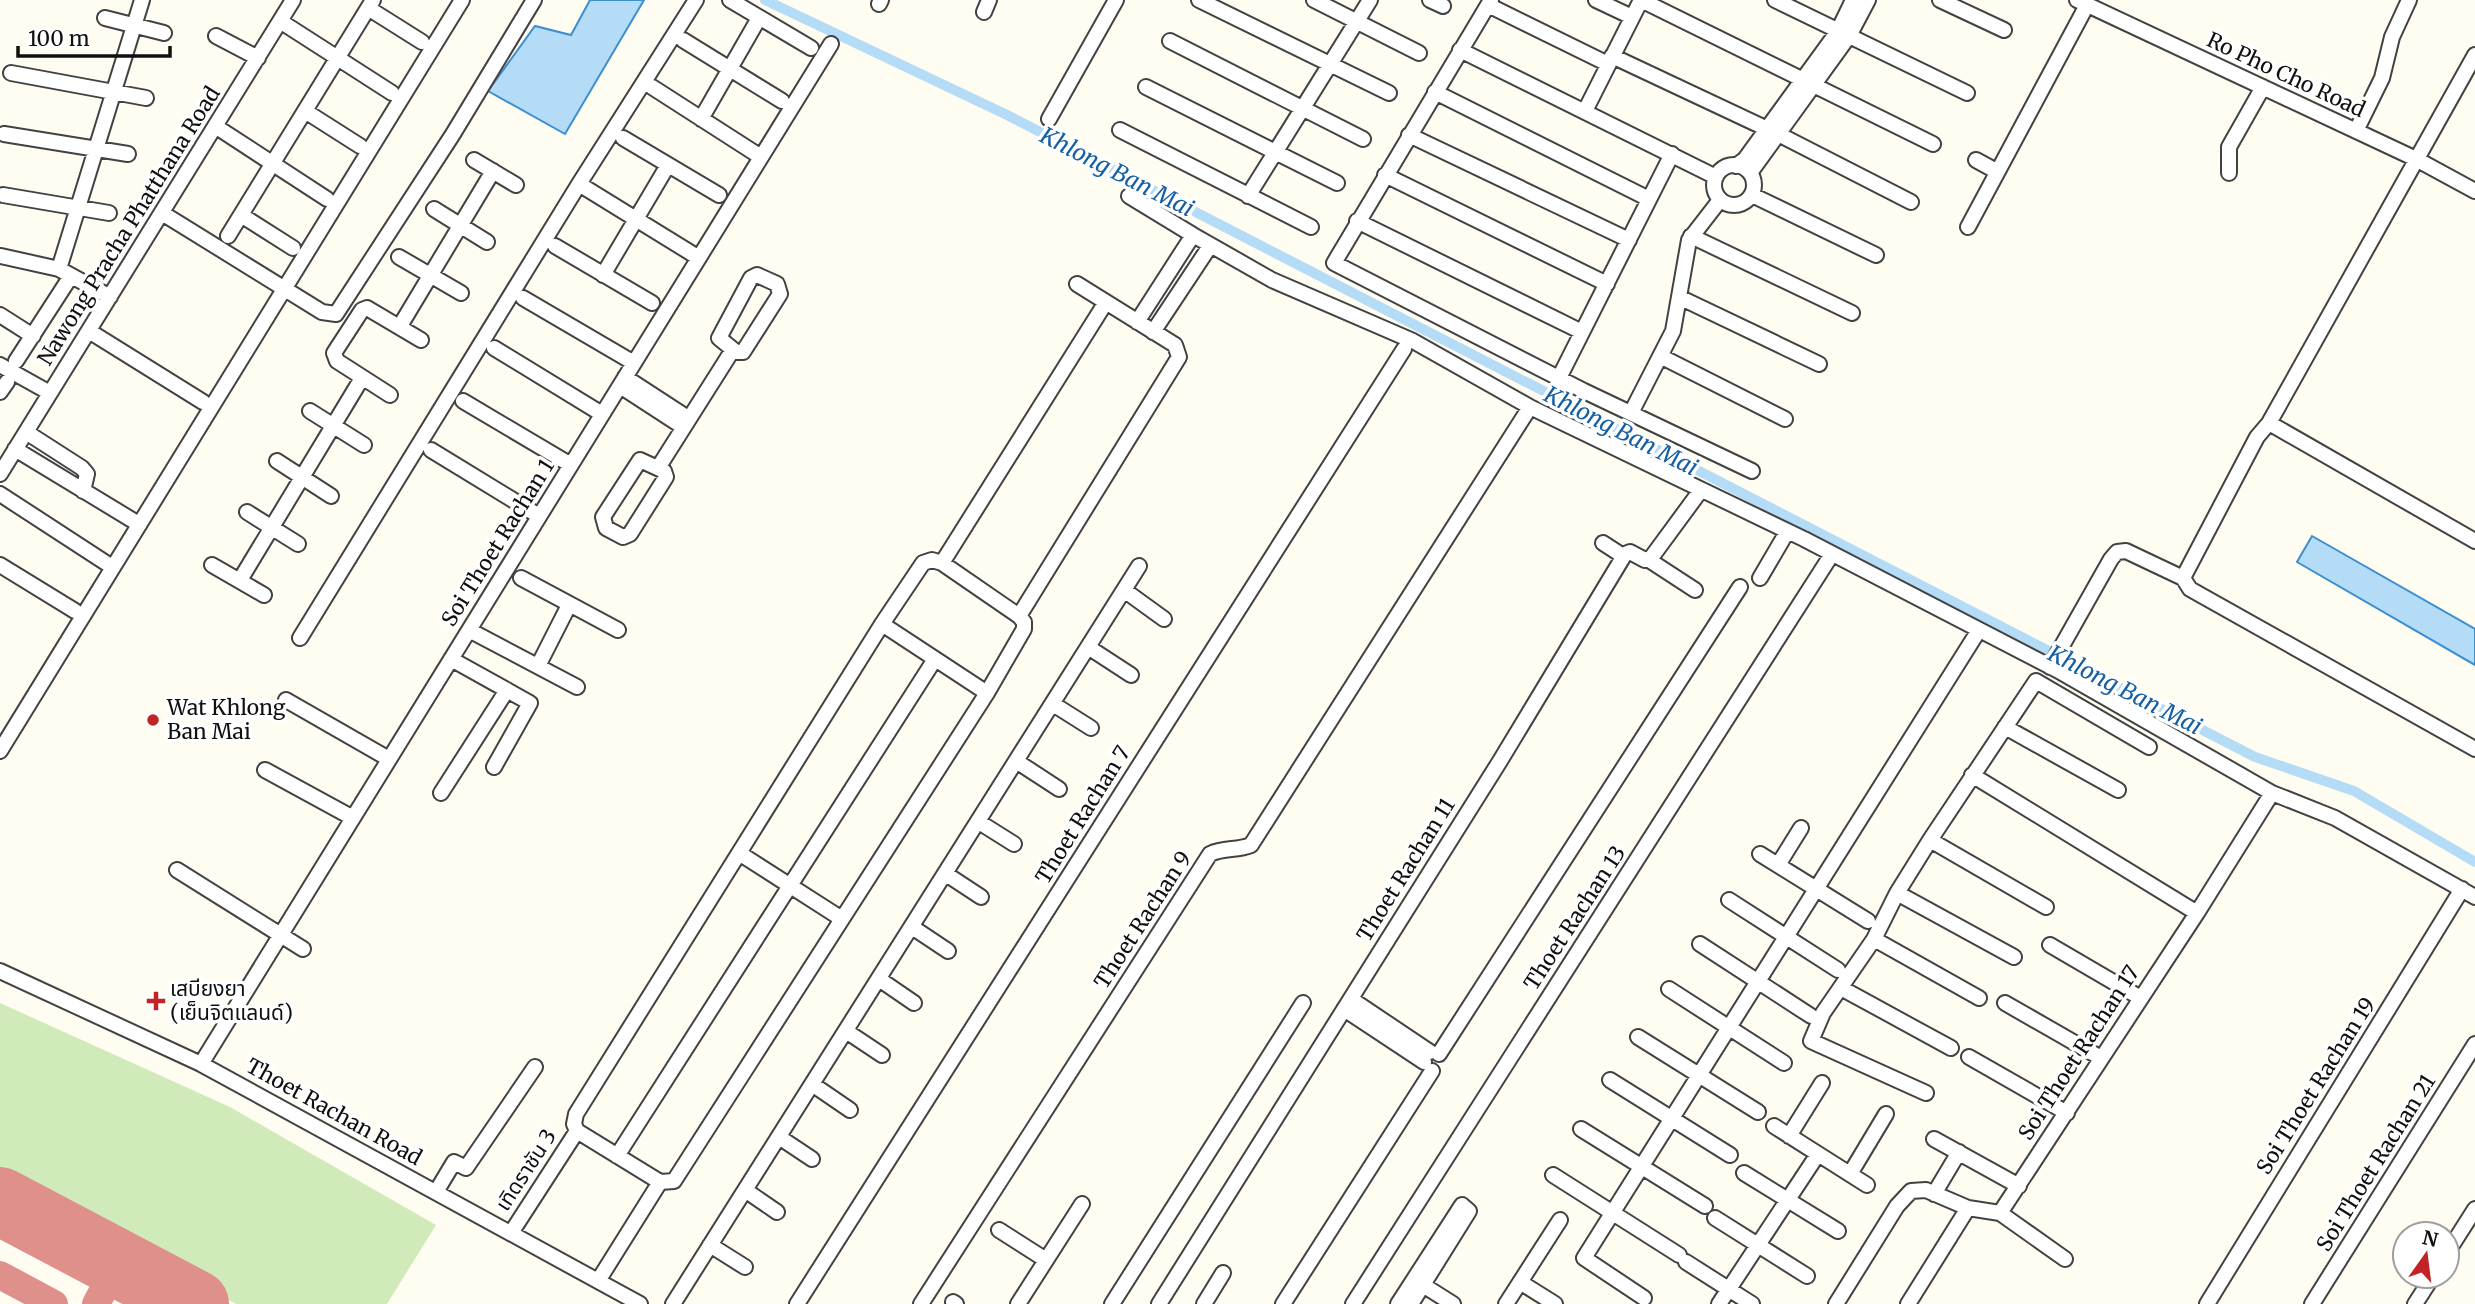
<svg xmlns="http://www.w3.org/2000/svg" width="2475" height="1304" viewBox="0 0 2475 1304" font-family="Merriweather,'Noto Sans Thai',serif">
	<rect width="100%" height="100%" fill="#fffdf1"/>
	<path fill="#d1eaba" d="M0 1003 230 1107 436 1225 387 1304H236L0 1178Z"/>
	<path fill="#b5dcf7" stroke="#3b8ecf" stroke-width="2" d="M590 0H644L565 134 488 91 535 26 571 35Z
		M2312 536 2475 629V665L2297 562Z"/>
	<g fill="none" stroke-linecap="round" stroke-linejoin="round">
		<path stroke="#b5dcf7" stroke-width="10" d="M765 0 1005 114 2255 757 2354 791 2475 862"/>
		<path stroke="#e0908b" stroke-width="28" d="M0 1275 54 1304
			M96 1304 113 1272 124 1266"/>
		<path stroke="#e0908b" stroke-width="68" d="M0 1201 195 1304"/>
		<defs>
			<path id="minor" d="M730 0 811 48
				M1199 0 1389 93
				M1314 0 1419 53
				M1430 0 1443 6
				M1491 0 1334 263 1584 391 1752 471
				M1596 0 1632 17
				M1641 0 1933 144
				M1775 0 1967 93
				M1940 0 2004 30
				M2077 0 2416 159 2475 191
				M879 4 881 0
				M1488 5 1608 64
				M368 8 422 42
				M984 12 989 0
				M105 18 164 33
				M280 21 392 93
				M216 36 258 58
				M683 40 782 101
				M1170 41 1363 139
				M1460 50 1716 177
				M1612 56 1778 134 1911 202
				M11 73 146 98
				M652 87 761 157
				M1146 87 1337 183
				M1435 92 1649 199
				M305 111 360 146
				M1585 111 1641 0
				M701 119 759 18
				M1049 119 1116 0
				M215 126 327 199
				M1120 130 1311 227
				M2356 131 2382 78 2392 37 2409 0
				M4 134 128 154
				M1409 135 1629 240
				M623 138 719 195
				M474 160 516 185
				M1976 160 1996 171
				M1714 185a20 20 0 1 1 40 0a20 20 0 1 1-40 0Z
				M1736 166 1745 159 1838 31 1853 0
				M1750 173 1849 36 1868 0
				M2229 173V147L2263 87
				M1385 175 1607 284
				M579 184 699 258
				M3 195 109 213
				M1752 195 1876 255
				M1129 196 1193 235
				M1248 196 1370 0
				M434 209 487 242
				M162 213 322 312 336 314 453 134 534 0
				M241 215 293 248
				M1357 221 1582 332
				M1968 227 2087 5
				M228 236 373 0
				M1691 236 1852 313
				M555 246 652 303
				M1 256 59 269 110 297
				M399 257 461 293
				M59 269 142 0
				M603 275 668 165
				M757 275 777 284 780 294 743 352H736L719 338 751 278Z
				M523 298 634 363
				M1681 298 1819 364
				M0 315 33 336
				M1137 322 1193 235 1272 280 1413 341 1530 407 1804 539 2057 670 2272 793 2335 818 2475 897
				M400 326 493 171
				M89 331 203 402
				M1153 332 1210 246
				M494 348 602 414
				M1662 357 1785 419
				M16 361 71 276
				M0 365 50 393
				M625 377 688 418
				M1559 378 1672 154
				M620 386 683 427
				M0 392 7 382
				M390 395 337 361 334 353 362 310 367 308 421 340
				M463 401 571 465
				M310 411 364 445
				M1632 411 1673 331 1689 240 1720 200
				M2269 423 2475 541
				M26 432 82 468 87 474 83 491
				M15 449 137 523
				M431 450 539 516
				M640 460 664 471 666 477 630 534 623 537 606 528 603 517Z
				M277 461 331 496
				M658 468 732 351
				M0 474 293 0
				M0 494 106 563
				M247 512 298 544
				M1603 543 1623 556
				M932 560 942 563 1019 616 1024 622V629L987 693 674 1181 660 1182 577 1131 574 1124 576 1114 882 624 923 563Z
				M1649 560 1695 590
				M942 563 1106 302
				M0 565 75 611
				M212 565 264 595
				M521 578 618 630
				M1760 578 1787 532
				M2183 578 2257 437 2269 423 2475 55
				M240 580 362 378
				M1124 590 1164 619
				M1019 616 1179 357 1175 345 1077 284
				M882 624 987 693
				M469 630 577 687
				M300 638 579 184 696 0
				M1088 647 1131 675
				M451 659 530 703 494 767
				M538 666 569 605
				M2050 667 2111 559 2117 552 2126 551 2183 578 2190 589 2475 749
				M286 700 389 759
				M1053 704 1091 728
				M2005 727 2118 790
				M0 751 462 0
				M1016 761 1059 789
				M265 770 353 818
				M1972 775 2197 913
				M441 793 507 690
				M979 822 1014 844
				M1930 840 2046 907
				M739 853 842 919
				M1760 854 1868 921
				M1778 865 1801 828
				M177 870 303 949
				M946 874 981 897
				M1897 893 2014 957
				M1729 900 1838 970
				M912 927 948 951
				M1874 939 1979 998
				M1700 944 1811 1016
				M2050 945 2139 997
				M0 971 201 1064 640 1304
				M879 979 914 1003
				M1841 988 1951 1048
				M1669 989 1784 1063
				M1351 999 1430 1052
				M2005 1003 2101 1058
				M1344 1009 1424 1062
				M846 1031 882 1055
				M1638 1037 1758 1112
				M1439 1054 1740 587
				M1969 1057 2067 1113
				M201 1064 831 44
				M1610 1080 1730 1155
				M812 1084 850 1110
				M1926 1093 1811 1041 1823 1013 1874 939 1897 893 1930 840 2036 681 2149 747
				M1774 1126 1867 1185
				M1581 1129 1705 1206
				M1789 1136 1822 1083
				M779 1137 812 1159
				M1934 1139 2019 1186
				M617 1156 935 659
				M1744 1173 1838 1231
				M1850 1174 1886 1114
				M1553 1175 1679 1255
				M745 1190 777 1212
				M436 1192 454 1162 466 1168 535 1067
				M1934 1194 1959 1152
				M2000 1213 2065 1259
				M1715 1218 1807 1276
				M999 1230 1046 1260
				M511 1233 577 1131
				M710 1245 745 1267
				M2447 1253 2475 1209
				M1686 1262 1752 1304
				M1415 1280 1453 1304
				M598 1281 660 1182
				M1520 1282 1555 1304
				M1644 1298 1584 1258 1979 630
				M953 1302 956 1304
				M673 1304 1139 566
				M797 1304 1404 349
				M921 1304 1210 854C1224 847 1237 851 1251 845L1530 407
				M1018 1304 1082 1204
				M1112 1304 1303 1003
				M1159 1304 1500 761 1625 554 1630 552 1645 560 1651 558 1701 490
				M1204 1304 1223 1273
				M1283 1304 1432 1071
				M1353 1304 1832 554
				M1398 1304 1462 1205 1469 1211 1411 1304
				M1506 1304 1560 1220
				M1719 1304 1818 1154
				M1836 1304 1897 1206 1911 1191 1926 1190 1968 1208
				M1908 1304 1968 1208 2000 1213 2197 913 2272 793
				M2207 1304 2462 889
				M2312 1304 2475 1044
				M2415 1304 2433 1276"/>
		</defs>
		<use href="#minor" stroke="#424242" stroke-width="18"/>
		<use href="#minor" stroke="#fff" stroke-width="14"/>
	</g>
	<g fill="#c22425" stroke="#fff" stroke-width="2.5">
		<circle cx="153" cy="720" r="7"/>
		<path d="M152.5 990.5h7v7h7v7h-7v7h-7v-7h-7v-7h7z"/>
	</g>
	<g text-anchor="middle" stroke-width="7" stroke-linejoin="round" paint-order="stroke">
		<g font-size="21" fill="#0f0f0f" stroke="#fff">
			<text transform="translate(2286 75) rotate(25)" y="7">Ro Pho Cho Road</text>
			<text transform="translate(129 226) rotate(-58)" y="7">Nawong Pracha Phatthana Road</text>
			<text transform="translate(498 543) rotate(-58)" y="7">Soi Thoet Rachan 1</text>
			<text transform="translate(1083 815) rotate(-58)" y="7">Thoet Rachan 7</text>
			<text transform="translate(1406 870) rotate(-58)" y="7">Thoet Rachan 11</text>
			<text transform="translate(1575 918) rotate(-57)" y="7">Thoet Rachan 13</text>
			<text transform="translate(1143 920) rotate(-57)" y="7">Thoet Rachan 9</text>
			<text transform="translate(2079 1053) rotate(-57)" y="7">Soi Thoet Rachan 17</text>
			<text transform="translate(2316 1086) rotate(-58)" y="7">Soi Thoet Rachan 19</text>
			<text transform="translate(334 1112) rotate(29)" y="7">Thoet Rachan Road</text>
			<text transform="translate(2376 1163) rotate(-58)" y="7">Soi Thoet Rachan 21</text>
			<text transform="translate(526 1170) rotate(-57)" y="7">เทิดราชัน 3</text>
		</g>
		<g font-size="21" fill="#0f0f0f" stroke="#fff" text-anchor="start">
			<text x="167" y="715">Wat Khlong<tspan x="167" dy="24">Ban Mai</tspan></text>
			<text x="170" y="996">เสบียงยา<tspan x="170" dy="24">(เย็นจิตแลนด์)</tspan></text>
		</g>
		<g font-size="23" font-style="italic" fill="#155fa4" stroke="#fff">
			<text transform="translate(1117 172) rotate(27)" y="8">Khlong Ban Mai</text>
			<text transform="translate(1621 431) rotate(27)" y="8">Khlong Ban Mai</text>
			<text transform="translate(2125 690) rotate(27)" y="8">Khlong Ban Mai</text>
		</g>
	</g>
	<g transform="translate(2426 1255) rotate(14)"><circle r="33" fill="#ffffff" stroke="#9f9f9f" stroke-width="2"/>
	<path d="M0-5L12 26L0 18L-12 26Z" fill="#c22425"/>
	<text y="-10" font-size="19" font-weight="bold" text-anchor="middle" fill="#0f0f0f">N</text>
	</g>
	<path d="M18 46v10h152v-10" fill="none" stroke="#0f0f0f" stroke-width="3.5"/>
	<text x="28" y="46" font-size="21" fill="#0f0f0f" stroke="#ffffff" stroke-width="5" paint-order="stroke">100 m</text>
</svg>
